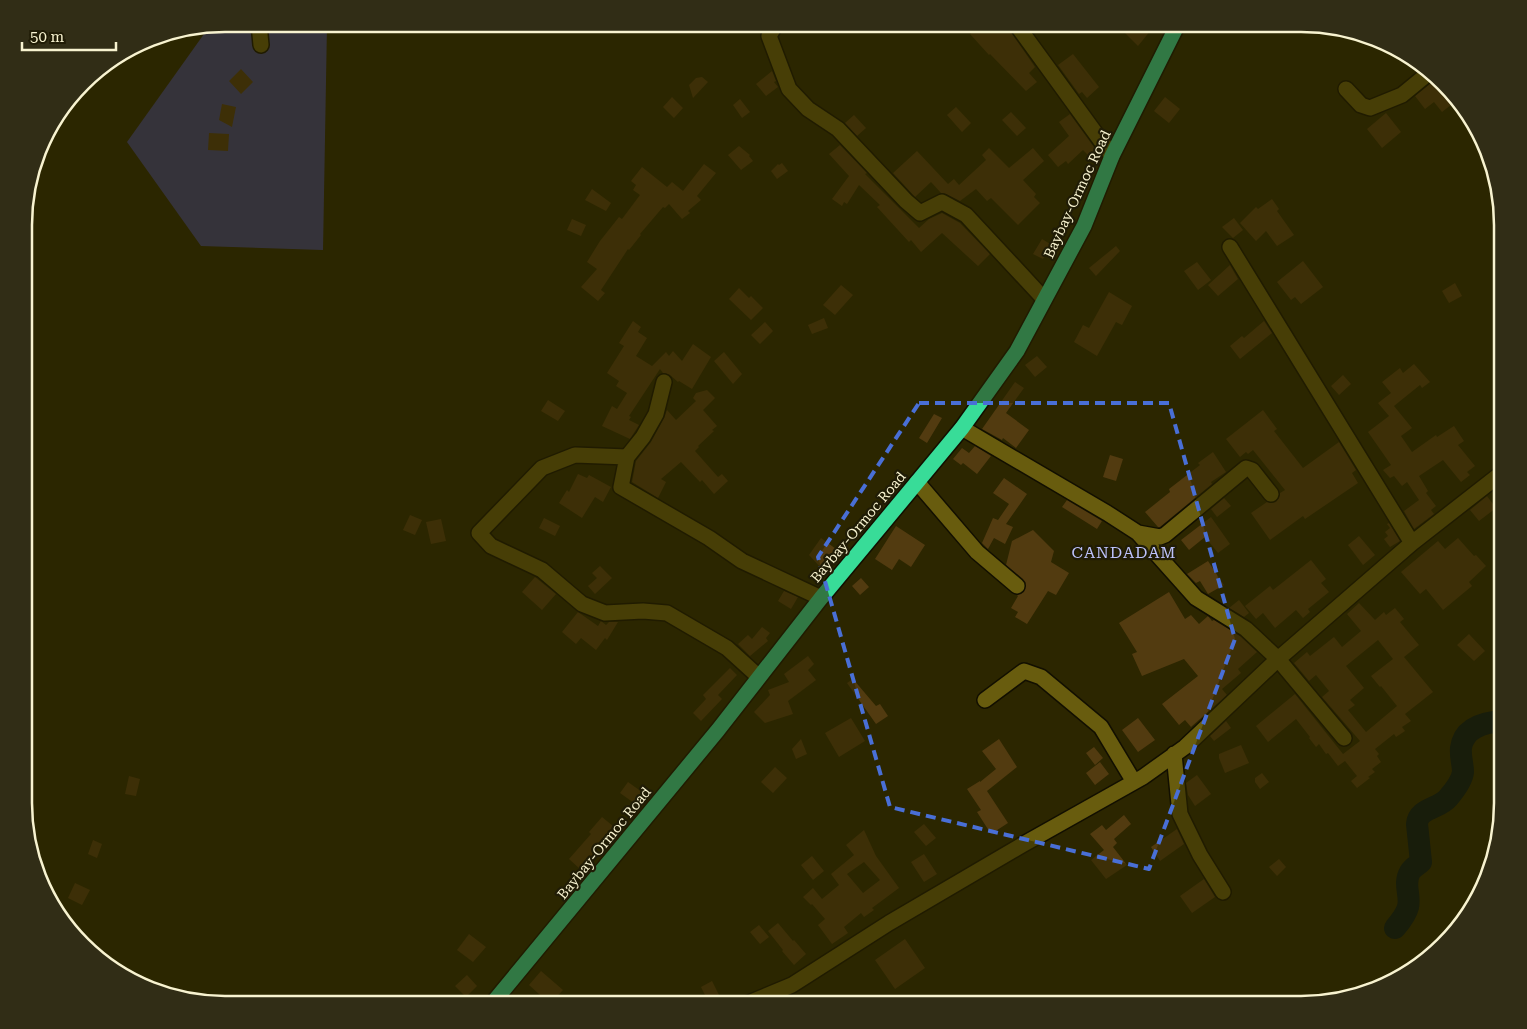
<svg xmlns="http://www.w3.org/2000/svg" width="1527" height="1029" viewBox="0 0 1527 1029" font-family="'Roboto Serif',serif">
	<rect width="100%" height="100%" fill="#2c2600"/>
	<path fill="#424382" d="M225 24H327L323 250 201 246 127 142 209 27Z"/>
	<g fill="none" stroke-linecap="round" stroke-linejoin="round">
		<path stroke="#001219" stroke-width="22" d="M1395 928C1400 922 1406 915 1408 907 1411 895 1403 884 1410 872 1413 867 1418 865 1421 862L1417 824C1418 808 1439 809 1448 798 1454 791 1462 781 1463 772 1463 764 1460 756 1461 748 1464 727 1485 722 1503 721"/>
	</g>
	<path fill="#523b10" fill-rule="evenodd" d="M982 24H995L1000 30 1006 25 1035 67 1029 73 1037 82 1026 91 990 54 989 55 970 34Z
		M1116 24H1154L1150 28 1151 30 1138 46Z
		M1073 54 1099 87 1087 98 1082 92 1079 94 1058 65Z
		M241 69 253 82 241 94 229 81Z
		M772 71 776 81 774 82 778 87 766 96 756 84Z
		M702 77 708 82 693 98 689 85 696 78Z
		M1436 79 1456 101 1442 112 1434 102 1425 109 1415 96Z
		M672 97 683 108 674 118 663 107Z
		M1165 97 1180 109 1169 123 1154 111Z
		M740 99 750 112 742 118 733 105Z
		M222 104 236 107 232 127 219 120Z
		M956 107 971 123 962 132 947 115Z
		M1011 112 1026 128 1017 136 1002 120Z
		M1386 113 1401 132 1382 148 1367 129Z
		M1070 114 1096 150 1089 156 1083 150 1068 164 1066 161 1058 167 1048 155 1069 136 1059 122Z
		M854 115 866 128 857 136 845 123Z
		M209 133 229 134 228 151 208 150Z
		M840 145 867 173 865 174 919 228 929 219 942 213 960 223 990 254 978 266 942 233 921 252 911 240 909 242 877 207 880 205 859 185 847 204 844 202 842 206 832 199 849 176 829 154Z
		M739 146 750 155 749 156 753 161 741 170 728 155Z
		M989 148 1009 168 1033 148 1044 161 1023 180 1036 194 1034 197 1040 203 1018 225 991 198 987 201 976 189 960 201 946 194 941 193 931 182 915 197 893 173 917 151 948 184 954 179 959 185 986 160 982 155Z
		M782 163 788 171 777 179 771 171 778 164 779 165Z
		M704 164 716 173 697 196 701 200 688 211 690 213 682 219 669 204 665 208 663 207 640 234 641 235 629 250 628 249 601 290 605 293 598 301 581 287 597 269 587 262 600 241 619 217 622 219 640 195 633 190 636 185 631 181 642 167 667 187 672 182 683 191Z
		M592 189 611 203 606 211 585 200Z
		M1272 199 1279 209 1277 211 1294 235 1277 246 1266 231 1256 241 1240 223 1256 207 1258 209Z
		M1234 218 1243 230 1233 238 1222 227Z
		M572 219 586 225 581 236 567 230Z
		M1042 239 1052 245 1043 259 1033 254Z
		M1116 246 1120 251 1096 276 1089 268Z
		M1303 261 1323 287 1301 304 1295 297 1291 300 1277 282Z
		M1197 262 1211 280 1198 290 1184 271Z
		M1230 265 1238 279 1218 296 1208 285Z
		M1455 283 1462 296 1449 303 1442 291Z
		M841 285 853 295 835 315 823 305Z
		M739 288 749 298 751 296 763 308 751 320 729 299Z
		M1109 292 1132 306 1122 325 1116 322 1097 356 1074 342 1083 325 1089 328Z
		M824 318 828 328 812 334 808 325Z
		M633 321 641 327 638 332 647 338 636 356 652 366 666 352 669 356 673 351 682 361 693 344 711 357 692 389 679 381 678 382 670 375 663 373 660 369 629 416 631 417 629 420 639 425 630 439 602 426 612 406 617 409 627 393 616 386 619 381 607 373 624 346 619 343Z
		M1264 321 1272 333 1240 359 1230 346 1242 336 1244 338Z
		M765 322 773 331 760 344 751 335Z
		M724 352 742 374 733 384 714 361Z
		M1037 356 1047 367 1035 377 1025 365Z
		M1414 364 1430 382 1422 388 1420 385 1394 406 1412 428 1401 436 1412 452 1436 435 1437 437 1454 426 1464 441 1458 445 1475 466 1467 472 1470 475 1461 482 1443 460 1419 476 1428 491 1426 493 1436 506 1431 510 1434 514 1414 529 1404 511 1419 500 1407 482 1402 486 1394 476 1390 478 1383 470 1391 465 1368 432 1389 416 1378 403 1391 393 1382 382 1400 368 1403 373Z
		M1343 375 1351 384 1339 395 1331 386Z
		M1015 382 1024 388 1006 413 1029 430 1016 448 1003 438 1002 440 982 429Z
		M707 390 715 398 703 410 717 426 712 430 714 431 698 446 699 447 695 451 718 477 722 474 728 481 714 494 702 480 700 482 681 462 661 479 666 482 658 498 632 482 636 461 651 442 664 418 667 410 676 420 696 401 693 398 696 393Z
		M548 400 565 411 558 421 541 411Z
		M1263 410 1277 429 1274 431 1303 468 1339 442 1356 470 1352 473 1358 483 1305 519 1303 516 1270 540 1251 513 1267 502 1272 503 1276 502 1279 498 1280 493 1285 490 1253 450 1248 454 1246 452 1240 457 1226 439Z
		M934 414 942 418 927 443 919 438Z
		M975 446 991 456 977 474 963 463 961 465 953 459 962 448 969 453Z
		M1213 452 1226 472 1211 482 1212 484 1160 527H1158L1145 512 1170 492 1169 489 1200 465 1198 463Z
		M1110 455 1123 459 1116 481 1103 477Z
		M578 474 587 478 589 475 611 487 603 502 595 497 582 518 559 503 567 490 569 492Z
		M1004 478 1027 494 1006 524 1013 527 1005 544 994 538 988 549 982 543 993 518 998 520 1009 504 993 493Z
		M1487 496 1496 508 1479 521 1470 510Z
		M1224 498 1231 506 1217 517 1211 509Z
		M1067 500 1102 521 1097 529 1062 507Z
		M410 515 422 520 415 535 403 530Z
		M1211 517 1230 544 1218 553 1205 537 1189 550 1181 540Z
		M544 518 560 526 555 536 539 528Z
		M441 519 446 541 431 544 426 522Z
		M1389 523 1400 541 1390 547 1384 539 1388 536 1385 532 1390 528 1387 524Z
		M896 526 925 545 911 567 899 559 892 570 875 559Z
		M1033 530 1054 551 1051 562 1069 573 1056 595 1048 591 1027 624 1015 617 1018 612 1011 608 1018 596 1017 595 1024 592 1026 583 1023 579 1006 565 1012 541Z
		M1359 536 1375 555 1363 565 1348 545Z
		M821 538 836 549 821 568 809 555Z
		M1458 538 1474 556 1476 555 1486 566 1469 582 1472 586 1443 610 1426 589 1420 594 1401 572 1438 541 1445 549Z
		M1311 560 1326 579 1321 583 1329 592 1308 609 1310 612 1303 618 1296 610 1275 628 1263 613 1256 619 1245 606 1270 586 1273 590Z
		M1208 561 1224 585 1208 594 1200 581 1196 583 1187 574Z
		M600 566 612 578 595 594 588 586 597 578 592 573Z
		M535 577 556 594 542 610 522 592Z
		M861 578 869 587 860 595 852 586Z
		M784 591 798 597 791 609 778 601Z
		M1169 592 1185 619 1191 615 1199 624 1208 616 1212 621 1214 620 1240 636 1257 652 1238 669 1241 673 1222 689 1227 695 1191 727 1185 720 1179 725 1162 704 1198 676 1184 659 1142 676 1132 654 1137 652 1119 623Z
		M1239 600 1249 613 1244 617 1229 608Z
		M1359 603 1375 620 1384 612 1386 615 1395 608 1404 619 1400 622 1419 645 1404 657 1433 692 1405 714 1411 721 1402 727 1405 731 1396 737 1394 734 1375 749 1379 754 1377 756 1381 762 1372 769 1375 772 1368 777 1370 778 1357 788 1351 781 1357 776 1345 761 1338 766 1328 753 1326 754 1319 744 1316 747 1309 738 1310 737 1296 719 1268 742 1256 726 1295 694 1343 754 1360 741 1322 697 1329 691 1316 675 1309 681 1294 663 1307 652 1310 656 1334 637 1342 647 1361 631 1347 614ZM1378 640 1393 659 1371 676 1380 687 1381 686 1397 706 1366 732 1348 710 1355 705 1350 700 1364 688 1346 666Z
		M578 612 598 626 601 621 606 625 609 622H618L607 640 605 638 596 650 581 638 576 644 562 632Z
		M762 627 770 633 766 638 768 641 750 656 738 644 748 635 752 639Z
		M1469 634 1485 651 1474 661 1457 645Z
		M808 656 814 664 808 670 816 680 788 701 793 714 765 723 754 712 770 695 768 690 789 682 784 674Z
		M730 668 737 675 718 695 722 699 701 721 693 713 706 699 703 695Z
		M853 679 876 706 880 704 888 716 876 724 847 683Z
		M851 718 865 741 839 757 825 733Z
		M1138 718 1155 740 1138 752 1122 730Z
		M1226 721 1231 728 1214 741 1210 736Z
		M801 739 807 754 796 759 792 749Z
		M999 739 1017 767 987 791 1008 823 991 834 977 812 981 810 967 789 980 781V782L996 769 982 751Z
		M1241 745 1249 763 1225 773 1219 758V754Z
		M1094 747 1103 758 1095 765 1086 753Z
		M1100 762 1109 774 1095 785 1086 773Z
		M775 767 787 778 773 793 761 782Z
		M1262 773 1269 782 1260 789 1255 782V778Z
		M1197 775 1211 794 1195 806 1188 795 1186 783Z
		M129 776 140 779 136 796 125 794Z
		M628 782 642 792 634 803 620 793Z
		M1124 815 1131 824 1114 839 1117 843 1113 847 1127 865 1106 879 1091 860 1104 850 1090 834 1102 825 1106 830Z
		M602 817 613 826 593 850 595 852 580 869 569 859 591 834 589 832Z
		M924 824 936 838 926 846 914 832Z
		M1177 829 1184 844 1160 861 1151 847Z
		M864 830 876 856 899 888 872 908 874 910 864 917 861 913 844 927 848 933 832 944 818 925 825 919 812 904 811 905 803 897 813 888 822 899 839 885 831 874 854 855 846 845ZM864 862 880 880 863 893 847 874Z
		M93 840 102 844 97 858 88 854Z
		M924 854 937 874 924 882 911 862Z
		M812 856 824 871 813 880 801 865Z
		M1279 859 1286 867 1277 876 1269 867Z
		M1204 879 1215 897 1192 913 1180 896Z
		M75 883 90 890 82 905 68 898Z
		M778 923 793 941 794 940 806 954 794 965 782 951 783 950 768 931Z
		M759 925 769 937 760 944 750 932Z
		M469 934 486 947 473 962 457 950Z
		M905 939 925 968 895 989 875 960Z
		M541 971 563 990 550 1004 529 985Z
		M467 975 477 986 466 997 455 986Z
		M712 981 720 997 709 1003 701 987Z"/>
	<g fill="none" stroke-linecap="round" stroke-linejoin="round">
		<defs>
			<path id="minor" d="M259 24 261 45
				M776 24 769 36 789 89 808 109 838 129 906 201 920 213 942 202 966 215 1044 299
				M1016 24 1112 156
				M1346 89 1361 105 1370 108 1402 95 1430 72
				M1230 247 1412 543
				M664 382 656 414 643 437 627 457 621 487 709 538 742 561 821 598
				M962 428 1107 513 1138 533 1196 598 1246 629 1278 659 1344 738
				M627 457 575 455 542 468 479 533 491 546 542 570 582 604 605 613 643 611 667 613 727 648 759 677
				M917 482 977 552 1017 586
				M1138 533 1160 537 1165 535 1246 468 1252 470 1271 494
				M985 700 1024 671 1041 677 1101 727 1134 782
				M1174 754 1180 814 1200 855 1223 892
				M744 1005 792 985 889 923 1022 845 1143 777 1185 747 1278 659 1412 543 1503 472"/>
			<path id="highway" d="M491 1005 718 730 821 598 962 428 1017 351 1084 226 1112 156 1178 24"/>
		</defs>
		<use href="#minor" stroke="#120f00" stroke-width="18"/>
		<use href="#highway" stroke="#120f00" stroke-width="18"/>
		<use href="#minor" stroke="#685c0e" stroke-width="15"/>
		<use href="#highway" stroke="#38dc98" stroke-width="15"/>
	</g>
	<path d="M0 0H1527V1029H0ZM919 403H1169L1235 639 1149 869 890 807 818 557Z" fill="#2c2600" fill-opacity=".55" fill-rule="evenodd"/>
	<path fill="none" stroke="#496fd6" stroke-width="4" stroke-dasharray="10 6" stroke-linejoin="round" d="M919 403H1169L1235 639 1149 869 890 807 818 557Z"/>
	<g text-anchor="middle" stroke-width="4.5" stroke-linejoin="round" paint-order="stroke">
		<g font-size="14" fill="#f8f3d0" stroke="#201c06">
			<text transform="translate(1077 194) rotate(-65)" y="5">Baybay-Ormoc Road</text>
			<text transform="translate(858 527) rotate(-50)" y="5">Baybay-Ormoc Road</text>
			<text transform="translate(604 843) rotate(-51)" y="5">Baybay-Ormoc Road</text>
		</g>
		<g font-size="16" letter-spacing="1" fill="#bdc2fb" stroke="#201c06">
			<text x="1124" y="558">CANDADAM</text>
		</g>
	</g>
	<path d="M0 0H1527V1029H0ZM225 32H1301A193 193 0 0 1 1494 225V803A193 193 0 0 1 1301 996H225A193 193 0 0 1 32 803V225A193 193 0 0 1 225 32Z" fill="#312d16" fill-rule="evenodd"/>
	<path fill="none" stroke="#f8f3d0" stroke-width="2.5" d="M225 32H1301A193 193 0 0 1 1494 225V803A193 193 0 0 1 1301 996H225A193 193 0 0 1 32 803V225A193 193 0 0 1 225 32Z"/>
	<path d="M22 42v8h94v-8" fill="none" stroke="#f8f3d0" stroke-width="2.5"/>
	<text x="30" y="42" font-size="15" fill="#f8f3d0" stroke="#201c06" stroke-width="4" paint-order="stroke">50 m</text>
</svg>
